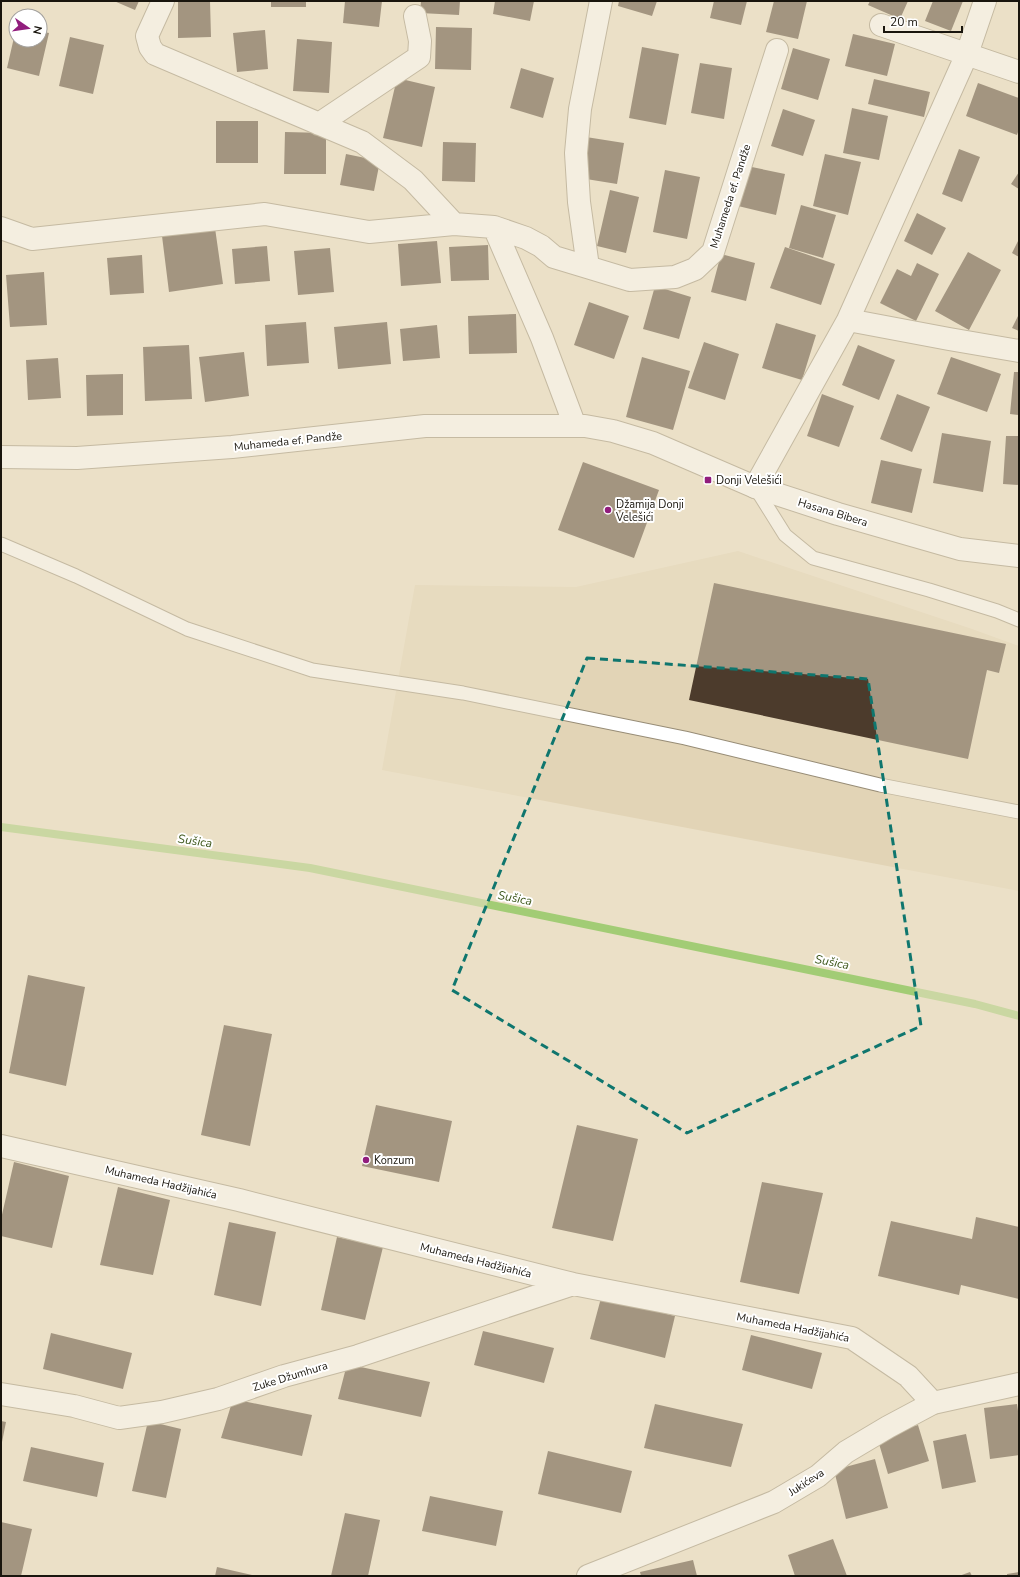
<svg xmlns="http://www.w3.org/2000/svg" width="1020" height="1577" viewBox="0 0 1020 1577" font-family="'Nunito Sans',sans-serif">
	<rect width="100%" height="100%" fill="#ebe0c7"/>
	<path fill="#e2d4b6" d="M738 551 972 629 1019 646V891L382 770 415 585 576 587Z"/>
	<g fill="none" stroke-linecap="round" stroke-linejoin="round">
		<path stroke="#a2cc75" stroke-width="8" d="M1 827 310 868 975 1004 1019 1016"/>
	</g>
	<path fill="#4c3b2c" d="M114 1H139L135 10Z
		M178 1H210L211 37 178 38Z
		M271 1H306V7H271Z
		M345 1H382L379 27 343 23Z
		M421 1H460L459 15 420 13Z
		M495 1H534L530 21 493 14Z
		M619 1H657L652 16 618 6Z
		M714 1H747L741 25 710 18Z
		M774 1H807L798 39 766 32Z
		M870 1H908L900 19 868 5Z
		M933 1H963L951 31 925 21Z
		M436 27 472 28 471 70 435 69Z
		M265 30 268 69 237 72 233 33Z
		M40 31 49 33 39 76 7 68 15 33 16 40H40Z
		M853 34 895 44 887 76 845 66Z
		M70 37 104 45 93 94 59 86Z
		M297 39 332 42 329 93 293 91Z
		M642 47 679 54 666 125 629 118Z
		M793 48 830 59 818 100 781 89Z
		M700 63 732 68 724 119 691 113Z
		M521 68 554 78 543 118 510 108Z
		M397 78 435 87 422 147 383 138Z
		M874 79 930 92 924 117 868 104Z
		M978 83 1019 98V129L1017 135 966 116Z
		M852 108 888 116 879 160 843 153Z
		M783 109 815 120 803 156 771 146Z
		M216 121H258V163H216Z
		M285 132 326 133V174H284Z
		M586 137 624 143 617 184 580 178Z
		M443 142 476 143 475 182 442 181Z
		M959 149 980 157 962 202 942 194Z
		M346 154 380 161 374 191 340 185Z
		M825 154 861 162 848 215 813 206Z
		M747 166 785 174 776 215 738 206Z
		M665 170 700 177 687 239 653 232Z
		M1019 172V189L1011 184Z
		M610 190 639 197 626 253 597 246Z
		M801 205 836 215 823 258 789 248Z
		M917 213 946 228 932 255 904 241Z
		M215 228 223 284 169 292 162 236Z
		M1019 239V257L1012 253Z
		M437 241 441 283 401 286 398 244Z
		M488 245 489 280 451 281 449 247Z
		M267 246 270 281 235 284 232 249Z
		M785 247 835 264 821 305 770 288Z
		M330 248 334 292 298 295 294 251Z
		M968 252 1001 270 969 330 935 311Z
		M721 254 755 263 746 301 711 292Z
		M142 255 144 293 110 295 107 258Z
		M917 263 939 274 916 321 880 303 897 269 911 276Z
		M44 272 47 325 10 327 6 275Z
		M655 286 691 297 679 339 643 329Z
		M589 302 629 316 614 359 574 345Z
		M516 314 517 353 469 354 468 316Z
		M1019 314V331L1012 328Z
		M306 322 309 363 267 366 265 325Z
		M387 322 391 364 338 369 334 327Z
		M776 323 816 335 802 380 762 368Z
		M437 325 440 358 403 361 400 329Z
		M704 342 739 354 725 400 688 388Z
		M189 345 192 399 145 401 143 347Z
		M858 345 895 360 879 400 842 385Z
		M244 352 249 396 205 402 199 357Z
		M642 357 690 371 673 430 626 417Z
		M951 357 1001 374 987 412 937 394Z
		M58 358 61 398 28 400 26 360Z
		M1014 372H1019V415L1010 414Z
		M123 374V415L87 416 86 375Z
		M822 394 854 406 839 447 807 436Z
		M897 394 930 407 912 452 880 439Z
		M942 433 991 441 983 492 933 483Z
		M1006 436H1019V485L1003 484Z
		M881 460 922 469 912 513 871 503Z
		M583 462 659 490 634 558 558 530Z
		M714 583 1006 644 999 673 987 670 968 759 689 700Z
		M28 975 85 987 66 1086 9 1073Z
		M224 1025 272 1034 250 1146 201 1135Z
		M376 1105 452 1121 439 1182 362 1166Z
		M577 1125 638 1139 613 1241 552 1228Z
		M14 1162 69 1176 52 1248 1 1236V1219Z
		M762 1182 823 1193 799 1294 740 1282Z
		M118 1187 170 1200 153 1275 100 1265Z
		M976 1217 1019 1227V1299L961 1285 959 1295 878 1276 891 1221 972 1239Z
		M229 1222 276 1232 261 1306 214 1295Z
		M337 1237 383 1247 365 1320 321 1310Z
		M601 1298 675 1316 665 1358 590 1339Z
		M483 1331 554 1348 544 1383 474 1365Z
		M51 1333 132 1353 123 1389 43 1369Z
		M751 1335 822 1353 812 1389 742 1370Z
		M347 1364 430 1382 421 1417 338 1399Z
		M233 1399 312 1415 302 1456 221 1438Z
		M655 1404 743 1424 731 1467 644 1448Z
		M1017 1404 1019 1418V1455L990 1459 984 1408Z
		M1 1421 6 1422 2 1442H1Z
		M148 1421 181 1429 166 1498 132 1491Z
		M918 1425 929 1461 888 1474 877 1437Z
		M966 1434 976 1482 942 1489 933 1441Z
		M31 1447 104 1463 97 1497 23 1481Z
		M548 1451 632 1471 621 1513 538 1494Z
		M875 1459 888 1508 846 1519 834 1470Z
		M430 1496 503 1511 496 1546 422 1531Z
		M345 1513 380 1520 368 1576H331Z
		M1 1522 32 1529 21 1576H1Z
		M833 1539 847 1576H795L788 1555Z
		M693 1560 697 1576H641L640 1572Z
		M217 1567 252 1575V1576H215Z
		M970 1572 972 1576H959Z
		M1019 1572V1576H1007V1574Z"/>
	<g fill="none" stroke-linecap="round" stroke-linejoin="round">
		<defs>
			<path id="lane" d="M755 487 785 535 813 558 929 590 997 611 1019 620
				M1 544 76 576 187 629 312 670 463 693 685 738 880 785 1019 812"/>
			<path id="street" d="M163 1 147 36 150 47 155 54 362 142 413 180 454 224
				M881 25 1019 72
				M319 124 419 57 420 41 415 16
				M494 227 542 338 575 426
				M1 228 32 239 265 214 369 232 454 224 494 227 526 238 541 246 554 257 630 280 675 277 695 269 713 252 777 50
				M588 267 579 202 576 153 580 109 601 1
				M848 320 949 339 1019 351
				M755 487 848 320 967 54 985 1
				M1 1146 239 1200 573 1284 852 1338 908 1376 933 1403
				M1 1394 74 1406 119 1418 162 1412 218 1399 284 1376 358 1356 573 1284"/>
			<path id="secondary" d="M1 457 77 458 232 447 425 426H585L613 431 653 443 755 487 838 514 960 549 1019 556
				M588 1576 774 1502 818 1476 846 1452 888 1427 933 1403 1019 1384"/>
		</defs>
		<use href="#lane" stroke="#978c76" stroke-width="15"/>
		<use href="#street" stroke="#978c76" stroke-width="24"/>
		<use href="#secondary" stroke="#978c76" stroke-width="24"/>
		<use href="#lane" stroke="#fff" stroke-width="13"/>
		<use href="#street" stroke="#fff" stroke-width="22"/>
		<use href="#secondary" stroke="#fff" stroke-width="22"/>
	</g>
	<path d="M0 0H1020V1577H0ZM587 658 868 679 921 1026 687 1133 452 990Z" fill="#ebe0c7" fill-opacity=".55" fill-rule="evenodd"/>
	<path fill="none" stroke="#0f766e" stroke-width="3" stroke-dasharray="8 5" stroke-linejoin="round" d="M587 658 868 679 921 1026 687 1133 452 990Z"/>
	<g fill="#911d7d" stroke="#fff" stroke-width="1.5">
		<rect x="704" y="476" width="8" height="8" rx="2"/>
		<circle cx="608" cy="510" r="4"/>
		<circle cx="366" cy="1160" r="4"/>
	</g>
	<g text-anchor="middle" stroke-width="4" stroke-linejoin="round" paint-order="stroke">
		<g font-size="11" fill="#19150d" stroke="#fff">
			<text transform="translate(730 196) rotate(-72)" y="4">Muhameda ef. Pandže</text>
			<text transform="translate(288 441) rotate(-6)" y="4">Muhameda ef. Pandže</text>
			<text transform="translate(833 512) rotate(17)" y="4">Hasana Bibera</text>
			<text transform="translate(161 1182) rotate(13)" y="4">Muhameda Hadžijahića</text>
			<text transform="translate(476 1260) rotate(14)" y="4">Muhameda Hadžijahića</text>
			<text transform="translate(793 1327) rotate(11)" y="4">Muhameda Hadžijahića</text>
			<text transform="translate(290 1376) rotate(-17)" y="4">Zuke Džumhura</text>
			<text transform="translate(806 1482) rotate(-33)" y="4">Jukićeva</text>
		</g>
		<g font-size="11" fill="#19150d" stroke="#fff" text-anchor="start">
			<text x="716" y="484">Donji Velešići</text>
			<text x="616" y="508">Džamija Donji<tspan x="616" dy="13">Velešići</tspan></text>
			<text x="374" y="1164">Konzum</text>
		</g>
		<g font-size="12" font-style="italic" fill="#395316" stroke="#fff">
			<text transform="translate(195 841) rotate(8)" y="4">Sušica</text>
			<text transform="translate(515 898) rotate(11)" y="4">Sušica</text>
			<text transform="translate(832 962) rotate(11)" y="4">Sušica</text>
		</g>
	</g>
	<rect width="1020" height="1577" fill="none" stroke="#19150d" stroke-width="4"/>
	<g transform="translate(28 28) rotate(103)"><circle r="19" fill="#ffffff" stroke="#a3a19e"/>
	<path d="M0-3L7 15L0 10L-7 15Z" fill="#911d7d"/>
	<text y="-6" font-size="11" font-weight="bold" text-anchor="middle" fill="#19150d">N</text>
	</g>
	<path d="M884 26v6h78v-6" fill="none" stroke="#19150d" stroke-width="2"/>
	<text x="890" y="26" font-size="12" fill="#19150d" stroke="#ffffff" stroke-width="3" paint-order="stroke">20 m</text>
</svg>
